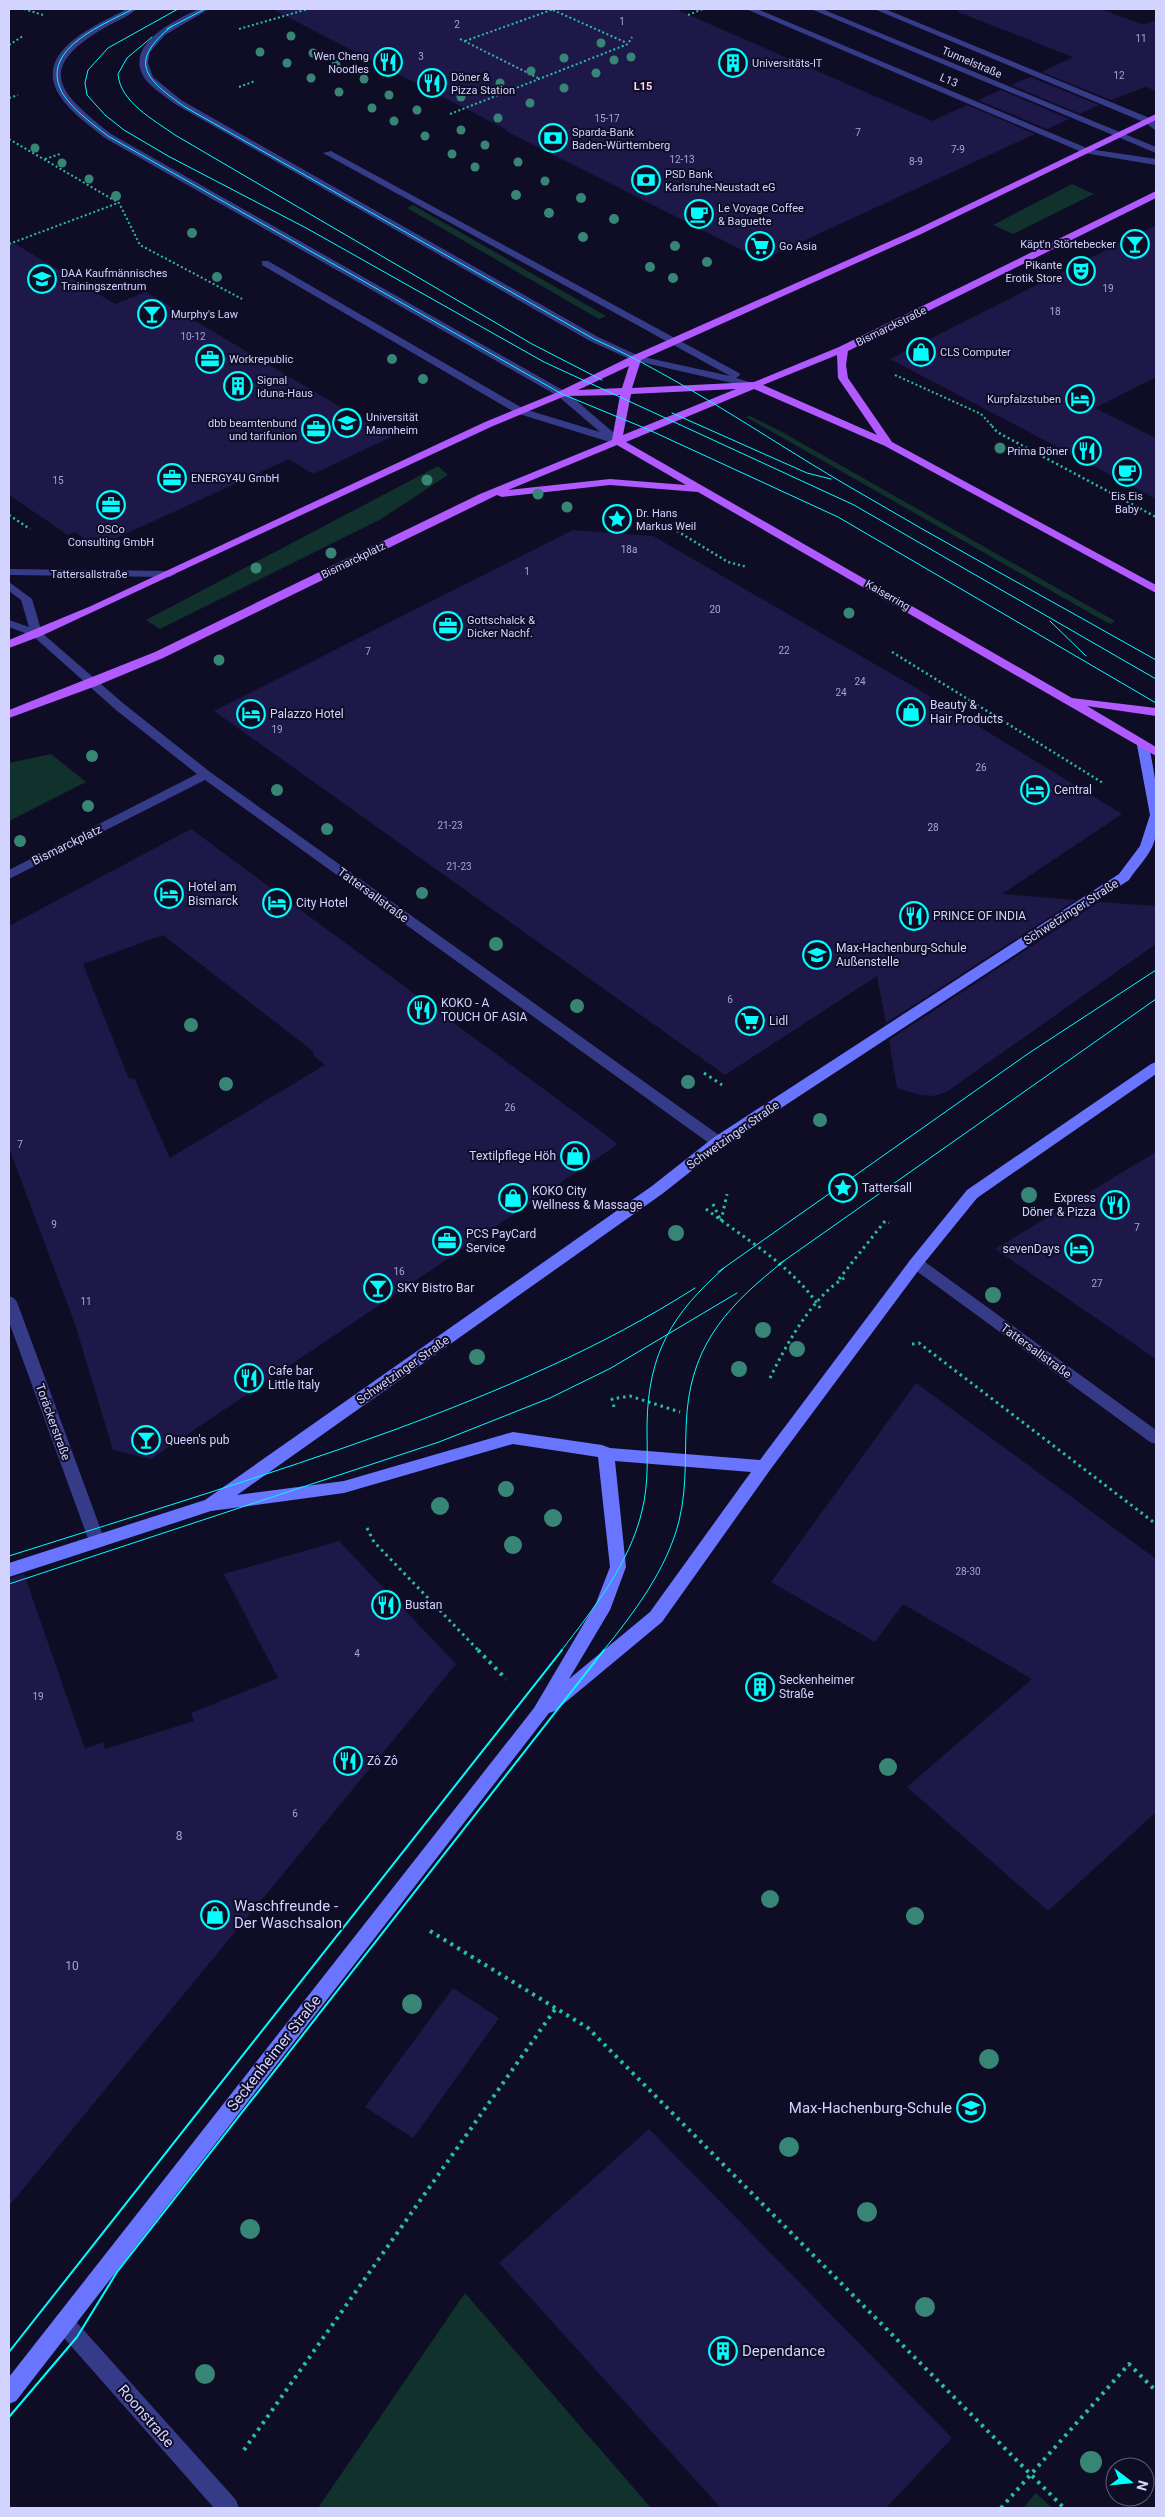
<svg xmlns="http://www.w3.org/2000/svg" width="1165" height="2517" viewBox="0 0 1165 2517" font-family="Roboto,sans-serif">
	<rect width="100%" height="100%" fill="#0f0d26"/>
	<path fill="#10312c" d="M1072 184 1094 194 1013 234 993 225Z
		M413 205 606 316 599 319 407 208Z
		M750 416 782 432 1115 621 1110 624 1090 613 746 417Z
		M438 466 448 475 381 519 160 629 146 620Z
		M51 754 86 782 9 821V763Z
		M465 2293 651 2508H318Z
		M1036 2493 1052 2508H1023Z"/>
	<path fill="#1d1848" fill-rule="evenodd" d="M272 9H675L932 121 967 105 1035 134 762 260 504 130H507Z
		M959 9H1101L1144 25 1156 20V91L1146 87 1111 100 1042 72 1073 57 958 12Z
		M1030 77 1099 105 1080 114 1011 85Z
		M1001 90 1069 119 1047 129 978 100Z
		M1156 225V377L1095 408 1156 438V499L890 359Z
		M9 240 115 304 146 292 391 437 313 474 289 459 97 547 75 532 68 535 9 495Z
		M573 530 653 536 916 688 1122 814 1002 894 1076 900 886 1023 877 976 725 1075 214 711Z
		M191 829 618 1144 151 1459 113 1450 75 1324 9 1148V926ZM163 935 314 1052 312 1054 325 1065 170 1158 134 1078 129 1079 83 964Z
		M1099 902 1156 906V944L948 1091 935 1096 921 1095 897 1088 889 1040Z
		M1156 1152V1359L995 1249Z
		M916 1383 1156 1559V1812L1048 1911 907 1787 1032 1679 903 1604 875 1642 771 1582Z
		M339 1541 456 1664 9 2206V1579L24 1574 85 1749 103 1742 105 1749 194 1721 191 1713 278 1678 224 1574Z
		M453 1988 499 2018 413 2138 365 2107Z
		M649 2129 952 2438 886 2508H721L499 2263Z"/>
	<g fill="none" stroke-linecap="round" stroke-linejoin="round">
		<path stroke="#28bea6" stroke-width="2" stroke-dasharray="2 2.5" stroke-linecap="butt" d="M24 9 43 15
			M553 10 627 43
			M688 15 703 9
			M239 29 308 9
			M460 39 540 79
			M465 41 554 9
			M9 45 23 36
			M239 87 255 81
			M9 98 18 95
			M450 114 628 44 632 37
			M9 139 119 203 140 245 242 299
			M45 159 60 154
			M9 244 118 203
			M895 375 981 414 993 427"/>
		<path stroke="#28bea6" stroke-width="2.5" stroke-dasharray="2 3" stroke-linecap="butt" d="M992 426 997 432 1156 517
			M9 515 30 529
			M677 531 728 562 747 567
			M892 652 1103 783"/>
		<path stroke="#28bea6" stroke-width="3" stroke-dasharray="2.5 4" stroke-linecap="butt" d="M704 1073 722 1085
			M713 1204 721 1221
			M706 1209C745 1239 796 1268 822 1311
			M721 1221 727 1194
			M839 1279 885 1221 889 1223
			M912 1344 919 1343 1156 1524
			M770 1378C786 1345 813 1295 846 1277
			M614 1407 612 1399 630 1396 680 1412
			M367 1528 374 1542 479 1651"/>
		<path stroke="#28bea6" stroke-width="4" stroke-dasharray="3 5" stroke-linecap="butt" d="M478 1650 506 1679
			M430 1931 588 2028 1064 2508
			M244 2450 556 2008
			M1001 2508 1129 2364 1156 2391"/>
		<path fill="#363b88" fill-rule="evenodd" d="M127 9H137C128 17 114 22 104 28 33 70 60 93 111 134L566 392 621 439V443H613L516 413 262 265V261H268L524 409 600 432 558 396 105 138C89 125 71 113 60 96 31 52 96 25 127 9Z
			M199 9H209L165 35 150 52 148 63 153 77 181 100 598 337 639 356 730 376 323 153 331 151 739 373 740 375 736 378 759 385 754 388 632 360 590 341 175 104C165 96 153 89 145 79 122 45 175 20 199 9Z"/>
		<path fill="#363b88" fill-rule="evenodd" d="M746 9H757L1089 149 1156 159V165L1084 153Z
			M811 9H822L1156 147V153Z
			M874 9H885L1152 119 1156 123V131L1146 123Z
			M9 569 170 571 176 574 170 577 9 575Z
			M9 582 32 599 42 633 124 704 210 772 723 1138 725 1142 723 1146H713L205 780 9 879V870L197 774 116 710 33 636 9 627V620L29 627 21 600 9 591Z
			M916 1257 921 1259 1156 1430V1444L1150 1442 911 1267 908 1263 911 1259Z
			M9 1296 14 1298 17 1302 105 1541 103 1546 97 1548 91 1546 89 1541 9 1322Z
			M64 2313 71 2316 236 2500 239 2508H214L57 2330 54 2323 57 2316Z"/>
		<path fill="#6a75ff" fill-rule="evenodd" d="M1143 741 1149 745C1154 773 1164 817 1153 845 1148 857 1136 869 1129 880L723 1146 662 1194 237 1495 344 1481 513 1432 602 1445 610 1448 760 1460 911 1259 967 1190 1151 1064 1156 1062V1074L977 1198 921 1267 770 1470 662 1622 555 1711 549 1713 16 2401 9 2404V2377L534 1708 596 1603 610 1567 598 1457 513 1444 344 1493 211 1511 9 1577V1563L205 1500 652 1186 713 1138 1119 874 1140 846 1150 815 1137 745ZM615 1461 751 1472 650 1612 569 1679 610 1610 626 1567Z"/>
		<path fill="#b05aff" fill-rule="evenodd" d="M1156 114V120L919 235 641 360 632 388 754 382 839 347 1156 191V198L848 351 846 365 848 378 892 442 1156 585V593L885 446 754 389 626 442 1072 698 1156 708V716L1087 706 1156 747V756L698 492 610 485 502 497 497 495 163 658 96 686 9 718V710L155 652 480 494 612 440 620 395 565 396 493 426 41 636 9 648V640L91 606 485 422 558 392 632 356 913 231ZM837 355 838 378 877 435 763 385ZM629 366 622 388 578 390ZM736 389 623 435 631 394ZM617 445 686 485 610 479 508 490Z"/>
		<path stroke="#00fefd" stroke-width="1" d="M133 9C103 25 37 50 63 94 74 111 93 124 108 136L562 394 647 429 838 517 1156 703
			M178 9 108 48 88 70 85 83 87 95 105 115 124 130 168 156 308 229 544 362 854 505 1156 679
			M172 26C127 62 145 79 185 107L594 339C682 379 760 434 843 483 946 544 1052 601 1156 660
			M167 29 205 9
			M152 37 127 58 118 74C120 102 154 120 175 135L532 344 602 380
			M672 413 807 473 831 479
			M1050 621 1086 656
			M778 1265 1156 999
			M718 1272 1029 1053 1156 970
			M9 1556C138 1515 267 1476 394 1430 499 1391 601 1348 695 1288
			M9 1584 439 1442 550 1398 611 1368 737 1293
			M561 1651C593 1609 629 1565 642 1511 649 1483 647 1454 647 1425 648 1353 672 1314 724 1268
			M603 1651C634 1613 667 1569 679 1521 688 1485 684 1448 687 1412 693 1341 731 1303 784 1261"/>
		<path stroke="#00fefd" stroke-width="2" d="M9 2352 562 1650
			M9 2417 77 2337 117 2272 604 1650"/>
	</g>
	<g fill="#378574">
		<circle cx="291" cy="36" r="4.5"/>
		<circle cx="601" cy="43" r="4.5"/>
		<circle cx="260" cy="52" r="4.5"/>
		<circle cx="313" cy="53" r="4.5"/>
		<circle cx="631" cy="57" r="4.5"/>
		<circle cx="564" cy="58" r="4.5"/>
		<circle cx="614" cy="60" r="4.5"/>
		<circle cx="287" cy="63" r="4.5"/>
		<circle cx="336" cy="65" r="4.5"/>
		<circle cx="531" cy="71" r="4.5"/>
		<circle cx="596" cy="73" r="4.5"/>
		<circle cx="311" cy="78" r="4.5"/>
		<circle cx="364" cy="79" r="4.5"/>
		<circle cx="500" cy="83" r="4.5"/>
		<circle cx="564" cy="88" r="4.5"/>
		<circle cx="339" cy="92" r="4.5"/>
		<circle cx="389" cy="95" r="4.5"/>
		<circle cx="461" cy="97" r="4.5"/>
		<circle cx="530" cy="103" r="4.5"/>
		<circle cx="372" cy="108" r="4.5"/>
		<circle cx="417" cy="110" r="4.5"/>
		<circle cx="498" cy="118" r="4.5"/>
		<circle cx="394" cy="121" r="4.5"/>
		<circle cx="461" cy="130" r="4.5"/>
		<circle cx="425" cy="136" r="4.5"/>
		<circle cx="485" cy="145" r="4.5"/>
		<circle cx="35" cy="148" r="4.5"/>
		<circle cx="452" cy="154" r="4.5"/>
		<circle cx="518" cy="162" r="4.5"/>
		<circle cx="62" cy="163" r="4.5"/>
		<circle cx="475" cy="167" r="4.5"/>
		<circle cx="89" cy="179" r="4.5"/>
		<circle cx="545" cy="181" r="4.5"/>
		<circle cx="516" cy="195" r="5"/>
		<circle cx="116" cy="196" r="5"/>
		<circle cx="581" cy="198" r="5"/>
		<circle cx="549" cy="213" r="5"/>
		<circle cx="614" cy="219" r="5"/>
		<circle cx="192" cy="233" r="5"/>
		<circle cx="583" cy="237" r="5"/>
		<circle cx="675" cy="246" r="5"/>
		<circle cx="707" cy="262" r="5"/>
		<circle cx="650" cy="267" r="5"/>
		<circle cx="217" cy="277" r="5"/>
		<circle cx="673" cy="278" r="5"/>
		<circle cx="392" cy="359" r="5"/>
		<circle cx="423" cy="379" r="5"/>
		<circle cx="1000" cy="448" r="5.5"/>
		<circle cx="427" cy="480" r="5.5"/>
		<circle cx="538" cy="494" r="5.5"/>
		<circle cx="567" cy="507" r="5.5"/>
		<circle cx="331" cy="553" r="5.5"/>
		<circle cx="256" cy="568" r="5.5"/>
		<circle cx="849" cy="613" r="5.5"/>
		<circle cx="219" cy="660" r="5.5"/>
		<circle cx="92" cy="756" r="6"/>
		<circle cx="277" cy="790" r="6"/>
		<circle cx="88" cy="806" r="6"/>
		<circle cx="327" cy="829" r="6"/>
		<circle cx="20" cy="841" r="6"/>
		<circle cx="422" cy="893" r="6"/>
		<circle cx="496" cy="944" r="7"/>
		<circle cx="577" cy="1006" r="7"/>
		<circle cx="191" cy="1025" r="7"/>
		<circle cx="688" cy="1082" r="7"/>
		<circle cx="226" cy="1084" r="7"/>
		<circle cx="820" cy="1120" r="7"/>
		<circle cx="1029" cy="1195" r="8"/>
		<circle cx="676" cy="1233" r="8"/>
		<circle cx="993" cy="1295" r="8"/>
		<circle cx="763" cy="1330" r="8"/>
		<circle cx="797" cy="1349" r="8"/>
		<circle cx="477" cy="1357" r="8"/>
		<circle cx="739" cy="1369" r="8"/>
		<circle cx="506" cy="1489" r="8"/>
		<circle cx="440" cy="1506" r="9"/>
		<circle cx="553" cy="1518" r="9"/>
		<circle cx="513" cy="1545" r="9"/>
		<circle cx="888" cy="1767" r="9"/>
		<circle cx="770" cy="1899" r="9"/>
		<circle cx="915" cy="1916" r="9"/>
		<circle cx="412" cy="2004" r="10"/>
		<circle cx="989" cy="2059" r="10"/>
		<circle cx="789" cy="2147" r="10"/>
		<circle cx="867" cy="2212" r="10"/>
		<circle cx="250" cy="2229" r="10"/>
		<circle cx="925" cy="2307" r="10"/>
		<circle cx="205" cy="2374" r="10"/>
		<circle cx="1091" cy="2462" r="11"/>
	</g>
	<defs>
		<symbol id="restaurant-ring" viewBox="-11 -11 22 22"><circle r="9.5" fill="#0f0d26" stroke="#00fefd" stroke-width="1.5"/><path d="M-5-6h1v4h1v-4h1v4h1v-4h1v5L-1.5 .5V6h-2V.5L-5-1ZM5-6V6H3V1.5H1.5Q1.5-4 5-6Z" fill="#00fefd"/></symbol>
		<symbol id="building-ring" viewBox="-11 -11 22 22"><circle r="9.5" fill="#0f0d26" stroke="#00fefd" stroke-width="1.5"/><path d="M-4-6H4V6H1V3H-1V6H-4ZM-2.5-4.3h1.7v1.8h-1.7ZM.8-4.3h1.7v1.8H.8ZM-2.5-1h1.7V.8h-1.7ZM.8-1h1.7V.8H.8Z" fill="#00fefd"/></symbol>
		<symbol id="bank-ring" viewBox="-11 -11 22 22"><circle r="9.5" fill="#0f0d26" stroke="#00fefd" stroke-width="1.5"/><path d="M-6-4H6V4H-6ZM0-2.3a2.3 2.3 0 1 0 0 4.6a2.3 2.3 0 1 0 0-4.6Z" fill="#00fefd"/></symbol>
		<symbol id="cafe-ring" viewBox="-11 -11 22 22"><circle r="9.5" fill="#0f0d26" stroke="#00fefd" stroke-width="1.5"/><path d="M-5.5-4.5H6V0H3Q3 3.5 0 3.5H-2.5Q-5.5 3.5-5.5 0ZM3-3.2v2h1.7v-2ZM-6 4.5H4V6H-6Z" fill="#00fefd"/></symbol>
		<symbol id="bar-ring" viewBox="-11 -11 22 22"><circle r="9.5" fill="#0f0d26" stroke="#00fefd" stroke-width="1.5"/><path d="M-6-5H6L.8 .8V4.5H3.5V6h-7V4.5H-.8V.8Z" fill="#00fefd"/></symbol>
		<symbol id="supermarket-ring" viewBox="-11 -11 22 22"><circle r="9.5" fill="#0f0d26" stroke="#00fefd" stroke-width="1.5"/><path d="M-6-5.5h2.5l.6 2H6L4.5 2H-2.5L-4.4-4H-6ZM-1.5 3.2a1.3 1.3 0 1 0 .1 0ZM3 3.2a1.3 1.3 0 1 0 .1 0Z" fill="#00fefd"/></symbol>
		<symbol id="theatre-ring" viewBox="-11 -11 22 22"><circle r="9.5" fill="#0f0d26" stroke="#00fefd" stroke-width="1.5"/><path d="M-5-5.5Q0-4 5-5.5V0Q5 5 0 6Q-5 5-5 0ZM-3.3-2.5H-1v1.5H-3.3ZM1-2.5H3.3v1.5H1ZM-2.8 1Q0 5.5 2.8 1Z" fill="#00fefd"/></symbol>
		<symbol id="school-ring" viewBox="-11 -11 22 22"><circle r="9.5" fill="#0f0d26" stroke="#00fefd" stroke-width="1.5"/><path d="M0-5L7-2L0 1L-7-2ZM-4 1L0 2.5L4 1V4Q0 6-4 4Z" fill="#00fefd"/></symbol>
		<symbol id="shop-ring" viewBox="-11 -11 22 22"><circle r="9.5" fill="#0f0d26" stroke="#00fefd" stroke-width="1.5"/><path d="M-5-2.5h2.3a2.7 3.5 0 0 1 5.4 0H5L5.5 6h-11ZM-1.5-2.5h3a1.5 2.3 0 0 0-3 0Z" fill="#00fefd"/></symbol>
		<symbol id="office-ring" viewBox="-11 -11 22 22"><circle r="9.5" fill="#0f0d26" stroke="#00fefd" stroke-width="1.5"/><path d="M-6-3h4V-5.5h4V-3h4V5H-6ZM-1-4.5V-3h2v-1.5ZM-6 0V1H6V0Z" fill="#00fefd"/></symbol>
		<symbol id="hotel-ring" viewBox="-11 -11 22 22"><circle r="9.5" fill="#0f0d26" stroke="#00fefd" stroke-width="1.5"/><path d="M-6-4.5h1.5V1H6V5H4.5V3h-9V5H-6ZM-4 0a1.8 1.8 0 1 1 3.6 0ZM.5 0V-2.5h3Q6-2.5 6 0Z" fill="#00fefd"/></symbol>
		<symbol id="university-ring" viewBox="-11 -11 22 22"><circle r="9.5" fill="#0f0d26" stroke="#00fefd" stroke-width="1.5"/><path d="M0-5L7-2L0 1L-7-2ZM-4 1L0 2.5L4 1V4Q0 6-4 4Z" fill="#00fefd"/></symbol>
		<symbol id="sight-ring" viewBox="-11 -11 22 22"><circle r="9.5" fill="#0f0d26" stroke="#00fefd" stroke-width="1.5"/><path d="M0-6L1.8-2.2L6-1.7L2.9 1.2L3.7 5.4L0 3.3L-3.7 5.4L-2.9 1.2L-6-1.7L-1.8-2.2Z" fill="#00fefd"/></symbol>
	</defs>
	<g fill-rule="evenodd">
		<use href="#restaurant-ring" x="372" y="46" width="32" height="32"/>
		<use href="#building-ring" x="717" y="47" width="32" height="32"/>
		<use href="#restaurant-ring" x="416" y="67" width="32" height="32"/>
		<use href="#bank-ring" x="537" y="122" width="32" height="32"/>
		<use href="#bank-ring" x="630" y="164" width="32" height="32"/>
		<use href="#cafe-ring" x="683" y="198" width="32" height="32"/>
		<use href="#bar-ring" x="1119" y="228" width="32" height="32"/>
		<use href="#supermarket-ring" x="744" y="230" width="32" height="32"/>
		<use href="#theatre-ring" x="1065" y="255" width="32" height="32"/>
		<use href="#school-ring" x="26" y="263" width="32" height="32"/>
		<use href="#bar-ring" x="136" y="298" width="32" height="32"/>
		<use href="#shop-ring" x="905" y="336" width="32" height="32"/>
		<use href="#office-ring" x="194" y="343" width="32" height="32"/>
		<use href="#building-ring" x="222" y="370" width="32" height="32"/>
		<use href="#hotel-ring" x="1064" y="383" width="32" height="32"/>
		<use href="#university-ring" x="331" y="407" width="32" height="32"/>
		<use href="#office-ring" x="300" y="413" width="32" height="32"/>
		<use href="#restaurant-ring" x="1071" y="435" width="32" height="32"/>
		<use href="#cafe-ring" x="1111" y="456" width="32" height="32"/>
		<use href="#office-ring" x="156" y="462" width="32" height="32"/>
		<use href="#office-ring" x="95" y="489" width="32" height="32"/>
		<use href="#sight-ring" x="601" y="503" width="32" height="32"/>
		<use href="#office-ring" x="432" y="610" width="32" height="32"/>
		<use href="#shop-ring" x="895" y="696" width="32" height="32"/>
		<use href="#hotel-ring" x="235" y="698" width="32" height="32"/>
		<use href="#hotel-ring" x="1019" y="774" width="32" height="32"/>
		<use href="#hotel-ring" x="153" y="878" width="32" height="32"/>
		<use href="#hotel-ring" x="261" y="887" width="32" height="32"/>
		<use href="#restaurant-ring" x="898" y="900" width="32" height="32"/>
		<use href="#school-ring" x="801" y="939" width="32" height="32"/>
		<use href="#restaurant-ring" x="406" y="994" width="32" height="32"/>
		<use href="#supermarket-ring" x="734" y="1005" width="32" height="32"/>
		<use href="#shop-ring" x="559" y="1140" width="32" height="32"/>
		<use href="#sight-ring" x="827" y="1172" width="32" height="32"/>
		<use href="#shop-ring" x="497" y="1182" width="32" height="32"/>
		<use href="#restaurant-ring" x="1099" y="1189" width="32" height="32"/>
		<use href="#office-ring" x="431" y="1225" width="32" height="32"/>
		<use href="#hotel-ring" x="1063" y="1233" width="32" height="32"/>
		<use href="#bar-ring" x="362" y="1272" width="32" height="32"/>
		<use href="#restaurant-ring" x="233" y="1362" width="32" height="32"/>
		<use href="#bar-ring" x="130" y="1424" width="32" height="32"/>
		<use href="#restaurant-ring" x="370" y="1589" width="32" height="32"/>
		<use href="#building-ring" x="744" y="1671" width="32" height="32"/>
		<use href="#restaurant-ring" x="332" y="1745" width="32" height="32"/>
		<use href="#shop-ring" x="199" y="1899" width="32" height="32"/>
		<use href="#school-ring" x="955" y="2092" width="32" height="32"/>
		<use href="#building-ring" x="707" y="2335" width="32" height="32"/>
	</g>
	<g text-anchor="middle" stroke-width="4" stroke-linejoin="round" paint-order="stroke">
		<g font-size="10" fill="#a6a4d1">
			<text x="622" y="25">1</text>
			<text x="457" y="28">2</text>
			<text x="1141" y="42">11</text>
			<text x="421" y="60">3</text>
			<text x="1119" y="79">12</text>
			<text x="607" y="122">15-17</text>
			<text x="858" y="136">7</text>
			<text x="958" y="153">7-9</text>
			<text x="682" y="163">12-13</text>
			<text x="916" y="165">8-9</text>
			<text x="1108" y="292">19</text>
			<text x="1055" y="315">18</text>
			<text x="193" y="340">10-12</text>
			<text x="58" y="484">15</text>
			<text x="629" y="553">18a</text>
			<text x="527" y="575">1</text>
			<text x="715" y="613">20</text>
			<text x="784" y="654">22</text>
			<text x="368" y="655">7</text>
			<text x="860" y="685">24</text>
			<text x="841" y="696">24</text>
			<text x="277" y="733">19</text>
			<text x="981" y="771">26</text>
			<text x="450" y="829">21-23</text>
			<text x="933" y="831">28</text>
			<text x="459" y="870">21-23</text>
			<text x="730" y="1003">6</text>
			<text x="510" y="1111">26</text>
			<text x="20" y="1148">7</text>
			<text x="54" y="1228">9</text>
			<text x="1137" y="1231">7</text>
			<text x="399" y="1275">16</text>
			<text x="1097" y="1287">27</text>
			<text x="86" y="1305">11</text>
			<text x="968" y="1575">28-30</text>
			<text x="357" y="1657">4</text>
			<text x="38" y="1700">19</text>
			<text x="295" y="1817">6</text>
		</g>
		<g font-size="11" fill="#d3d3ff" stroke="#0f0d26" text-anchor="start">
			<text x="369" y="60" text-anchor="end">Wen Cheng<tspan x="369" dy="13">Noodles</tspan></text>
			<text x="752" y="67">Universitäts-IT</text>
			<text x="451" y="81">Döner &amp;<tspan x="451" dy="13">Pizza Station</tspan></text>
			<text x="572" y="136">Sparda-Bank<tspan x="572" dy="13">Baden-Württemberg</tspan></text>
			<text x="665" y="178">PSD Bank<tspan x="665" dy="13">Karlsruhe-Neustadt eG</tspan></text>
			<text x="718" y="212">Le Voyage Coffee<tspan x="718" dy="13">&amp; Baguette</tspan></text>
			<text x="1116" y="248" text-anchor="end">Käpt'n Störtebecker</text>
			<text x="779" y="250">Go Asia</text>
			<text x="1062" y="269" text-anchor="end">Pikante<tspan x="1062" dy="13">Erotik Store</tspan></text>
			<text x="61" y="277">DAA Kaufmännisches<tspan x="61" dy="13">Trainingszentrum</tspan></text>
			<text x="171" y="318">Murphy's Law</text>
			<text x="940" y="356">CLS Computer</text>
			<text x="229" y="363">Workrepublic</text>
			<text x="257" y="384">Signal<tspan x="257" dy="13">Iduna-Haus</tspan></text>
			<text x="1061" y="403" text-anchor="end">Kurpfalzstuben</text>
			<text x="366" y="421">Universität<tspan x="366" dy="13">Mannheim</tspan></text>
			<text x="297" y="427" text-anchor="end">dbb beamtenbund<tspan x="297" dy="13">und tarifunion</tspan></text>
			<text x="1068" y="455" text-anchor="end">Prima Döner</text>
			<text x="191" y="482">ENERGY4U GmbH</text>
			<text x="1127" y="500" text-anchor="middle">Eis Eis<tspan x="1127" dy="13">Baby</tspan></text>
			<text x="636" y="517">Dr. Hans<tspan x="636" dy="13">Markus Weil</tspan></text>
			<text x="111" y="533" text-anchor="middle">OSCo<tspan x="111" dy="13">Consulting GmbH</tspan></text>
			<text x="467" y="624">Gottschalck &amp;<tspan x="467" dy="13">Dicker Nachf.</tspan></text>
		</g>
		<g font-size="11" fill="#d3d3ff" stroke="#0f0d26">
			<text transform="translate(972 62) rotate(23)" y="4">Tunnelstraße</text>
			<text transform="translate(949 80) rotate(23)" y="4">L13</text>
			<text transform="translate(891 326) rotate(-26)" y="4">Bismarckstraße</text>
			<text transform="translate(353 560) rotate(-26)" y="4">Bismarckplatz</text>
			<text x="89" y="578">Tattersallstraße</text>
			<text transform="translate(888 595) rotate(30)" y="4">Kaiserring</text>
		</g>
		<g font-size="11" font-weight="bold" fill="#ffd5f4" stroke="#0f0d26">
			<text x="643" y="90">L15</text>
		</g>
		<g font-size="12" fill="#d3d3ff" stroke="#0f0d26" text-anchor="start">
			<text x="930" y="709">Beauty &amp;<tspan x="930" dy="14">Hair Products</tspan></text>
			<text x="270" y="718">Palazzo Hotel</text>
			<text x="1054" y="794">Central</text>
			<text x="188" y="891">Hotel am<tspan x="188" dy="14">Bismarck</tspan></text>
			<text x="296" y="907">City Hotel</text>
			<text x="933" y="920">PRINCE OF INDIA</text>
			<text x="836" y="952">Max-Hachenburg-Schule<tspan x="836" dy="14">Außenstelle</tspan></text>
			<text x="441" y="1007">KOKO - A<tspan x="441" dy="14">TOUCH OF ASIA</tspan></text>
			<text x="769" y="1025">Lidl</text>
			<text x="556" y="1160" text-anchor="end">Textilpflege Höh</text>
			<text x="862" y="1192">Tattersall</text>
			<text x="532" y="1195">KOKO City<tspan x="532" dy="14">Wellness &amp; Massage</tspan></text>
			<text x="1096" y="1202" text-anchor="end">Express<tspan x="1096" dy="14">Döner &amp; Pizza</tspan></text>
			<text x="466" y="1238">PCS PayCard<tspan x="466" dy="14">Service</tspan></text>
			<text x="1060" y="1253" text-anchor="end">sevenDays</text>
			<text x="397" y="1292">SKY Bistro Bar</text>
			<text x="268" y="1375">Cafe bar<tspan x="268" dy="14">Little Italy</tspan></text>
			<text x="165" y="1444">Queen's pub</text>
			<text x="405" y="1609">Bustan</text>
			<text x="779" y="1684">Seckenheimer<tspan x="779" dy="14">Straße</tspan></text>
			<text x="367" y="1765">Zô Zô</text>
		</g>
		<g font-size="12" fill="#d3d3ff" stroke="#0f0d26">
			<text transform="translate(67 845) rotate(-26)" y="4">Bismarckplatz</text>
			<text transform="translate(373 895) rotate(36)" y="4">Tattersallstraße</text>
			<text transform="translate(1071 912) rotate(-33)" y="4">Schwetzinger Straße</text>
			<text transform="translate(733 1135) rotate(-35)" y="4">Schwetzinger Straße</text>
			<text transform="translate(1036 1351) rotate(36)" y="4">Tattersallstraße</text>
			<text transform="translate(403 1370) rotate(-35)" y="4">Schwetzinger Straße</text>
			<text transform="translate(53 1422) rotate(70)" y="4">Toräckerstraße</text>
		</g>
		<g font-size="12" fill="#a6a4d1">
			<text x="179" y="1840">8</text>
			<text x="72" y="1970">10</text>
		</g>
		<g font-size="15" fill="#d3d3ff" stroke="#0f0d26" text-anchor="start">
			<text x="234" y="1911">Waschfreunde -<tspan x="234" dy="17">Der Waschsalon</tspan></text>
			<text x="952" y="2113" text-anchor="end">Max-Hachenburg-Schule</text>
			<text x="742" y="2356">Dependance</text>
		</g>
		<g font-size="15" fill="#d3d3ff" stroke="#0f0d26">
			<text transform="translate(274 2053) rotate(-52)" y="5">Seckenheimer Straße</text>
			<text transform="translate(146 2416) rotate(49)" y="5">Roonstraße</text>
		</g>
	</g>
	<rect width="1165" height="2517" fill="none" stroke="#d3d3ff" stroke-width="20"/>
	<g transform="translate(1130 2482) rotate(106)"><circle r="24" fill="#0f0d26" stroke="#5d5c7d"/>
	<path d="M0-4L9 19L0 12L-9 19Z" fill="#00fefd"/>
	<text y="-8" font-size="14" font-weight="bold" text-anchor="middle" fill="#d3d3ff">N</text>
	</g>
</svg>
